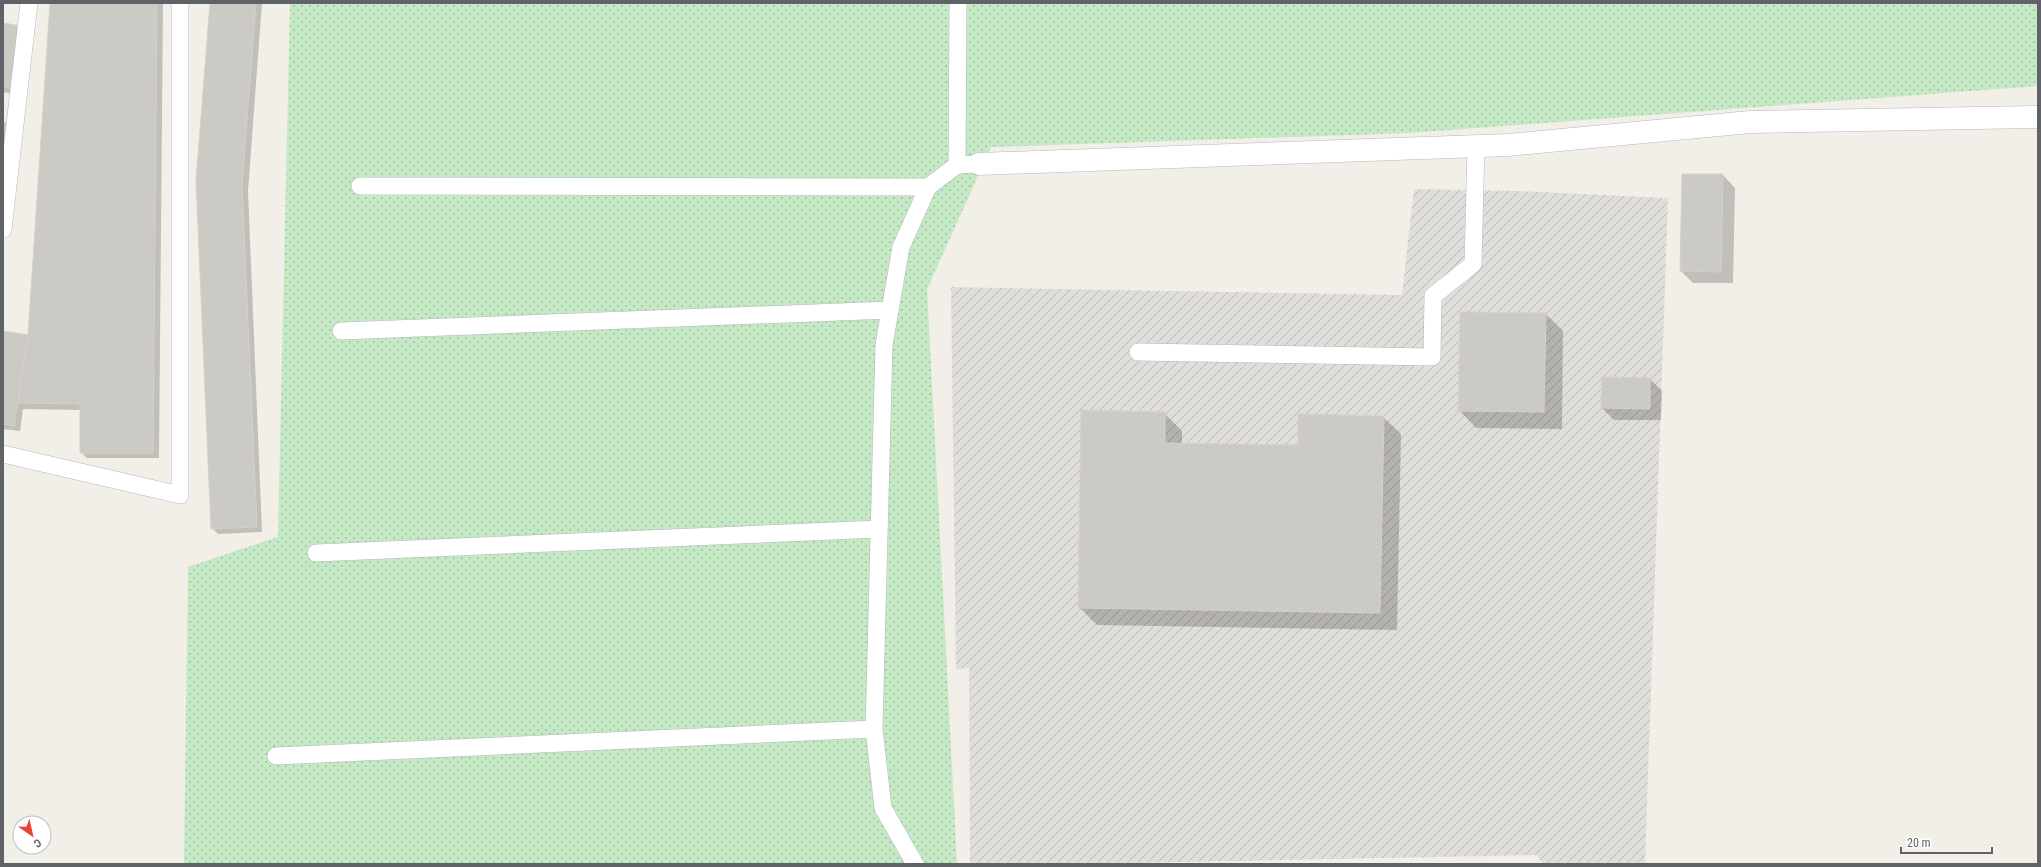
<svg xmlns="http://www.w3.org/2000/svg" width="2041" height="867" viewBox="0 0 2041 867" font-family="'Roboto Condensed',sans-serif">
	<defs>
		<pattern id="industrial-furrows" width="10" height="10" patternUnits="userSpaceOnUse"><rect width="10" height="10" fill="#e0deda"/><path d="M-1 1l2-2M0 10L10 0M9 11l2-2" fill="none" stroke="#b9b8b5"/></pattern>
		<pattern id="garden-dots" width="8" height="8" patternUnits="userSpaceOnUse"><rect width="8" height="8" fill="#c5e8c5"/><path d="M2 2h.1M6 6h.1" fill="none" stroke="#a3c0a4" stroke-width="1.8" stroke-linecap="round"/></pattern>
	</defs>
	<rect width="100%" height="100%" fill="#f1efe8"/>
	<path fill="url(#industrial-furrows)" d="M1414 189 1518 191 1668 198 1645 864H1543L1537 855 1079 864H970L969 668 956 669 951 287 1402 295Z"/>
	<path fill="url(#garden-dots)" d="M290 3H2038V86L1410 133 991 147 927 289 957 864H184L188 567 278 537Z"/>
	<path fill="#0003" d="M51 3H163L159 458H87L81 452V410L23 409 20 431 3 429V332L29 336Z
		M211 3H262L248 191 262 532 218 534 212 528Z
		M3 24 17 94 3 92Z
		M1723 175 1735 188 1733 283H1693L1681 271Z
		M1546 314 1563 331 1562 429 1476 428 1459 410Z
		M1650 379 1662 391 1661 420H1614L1602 408Z
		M1164 413 1182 431V444L1299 446 1383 417 1401 434 1397 630 1097 625 1079 607Z"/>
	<path fill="#cccac5" stroke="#d6d1c6" d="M50 3H157L153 453H80V404L18 403 28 335Z
		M210 3H256L242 185 257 527 211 529 196 181Z
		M3 23 21 26 11 88 3 87Z
		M3 122 9 123 3 159Z
		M1682 174H1723L1721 272 1680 271Z
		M1460 312 1546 313 1544 412 1458 411Z
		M3 331 28 335 14 426 3 424Z
		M1602 377 1650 378V409L1601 408Z
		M1081 410 1165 412V443L1298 445V414L1384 416 1380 613 1078 608Z"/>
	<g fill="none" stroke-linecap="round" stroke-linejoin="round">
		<defs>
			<path id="lane" d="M957 165 958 3
				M360 186 928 187
				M3 229 29 3
				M341 331 890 310
				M1138 352 1432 357 1433 296 1473 264 1476 146
				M3 454 180 495V3
				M316 553 879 529
				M276 756 874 729
				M915 864 883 808 874 729 884 345 901 247 928 187 957 165 979 164"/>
			<path id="street" d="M979 164 1508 145 1750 122 2038 117"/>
		</defs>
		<use href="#lane" stroke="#b5b8bc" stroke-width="18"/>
		<use href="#street" stroke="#b5b8bc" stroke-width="23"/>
		<use href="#lane" stroke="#fff" stroke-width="17"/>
		<use href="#street" stroke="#fff" stroke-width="22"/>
	</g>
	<rect width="2041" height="867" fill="none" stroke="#5f6368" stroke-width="8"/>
	<g transform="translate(32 835) rotate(146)"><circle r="19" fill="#ffffff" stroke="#bfc1c3"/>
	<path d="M0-3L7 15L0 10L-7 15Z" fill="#ea4335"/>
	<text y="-6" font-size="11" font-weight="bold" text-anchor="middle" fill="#5f6368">С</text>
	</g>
	<path d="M1901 847v6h91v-6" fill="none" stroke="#5f6368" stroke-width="2"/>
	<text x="1907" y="847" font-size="12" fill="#5f6368" stroke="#ffffff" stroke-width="3" paint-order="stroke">20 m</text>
</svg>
